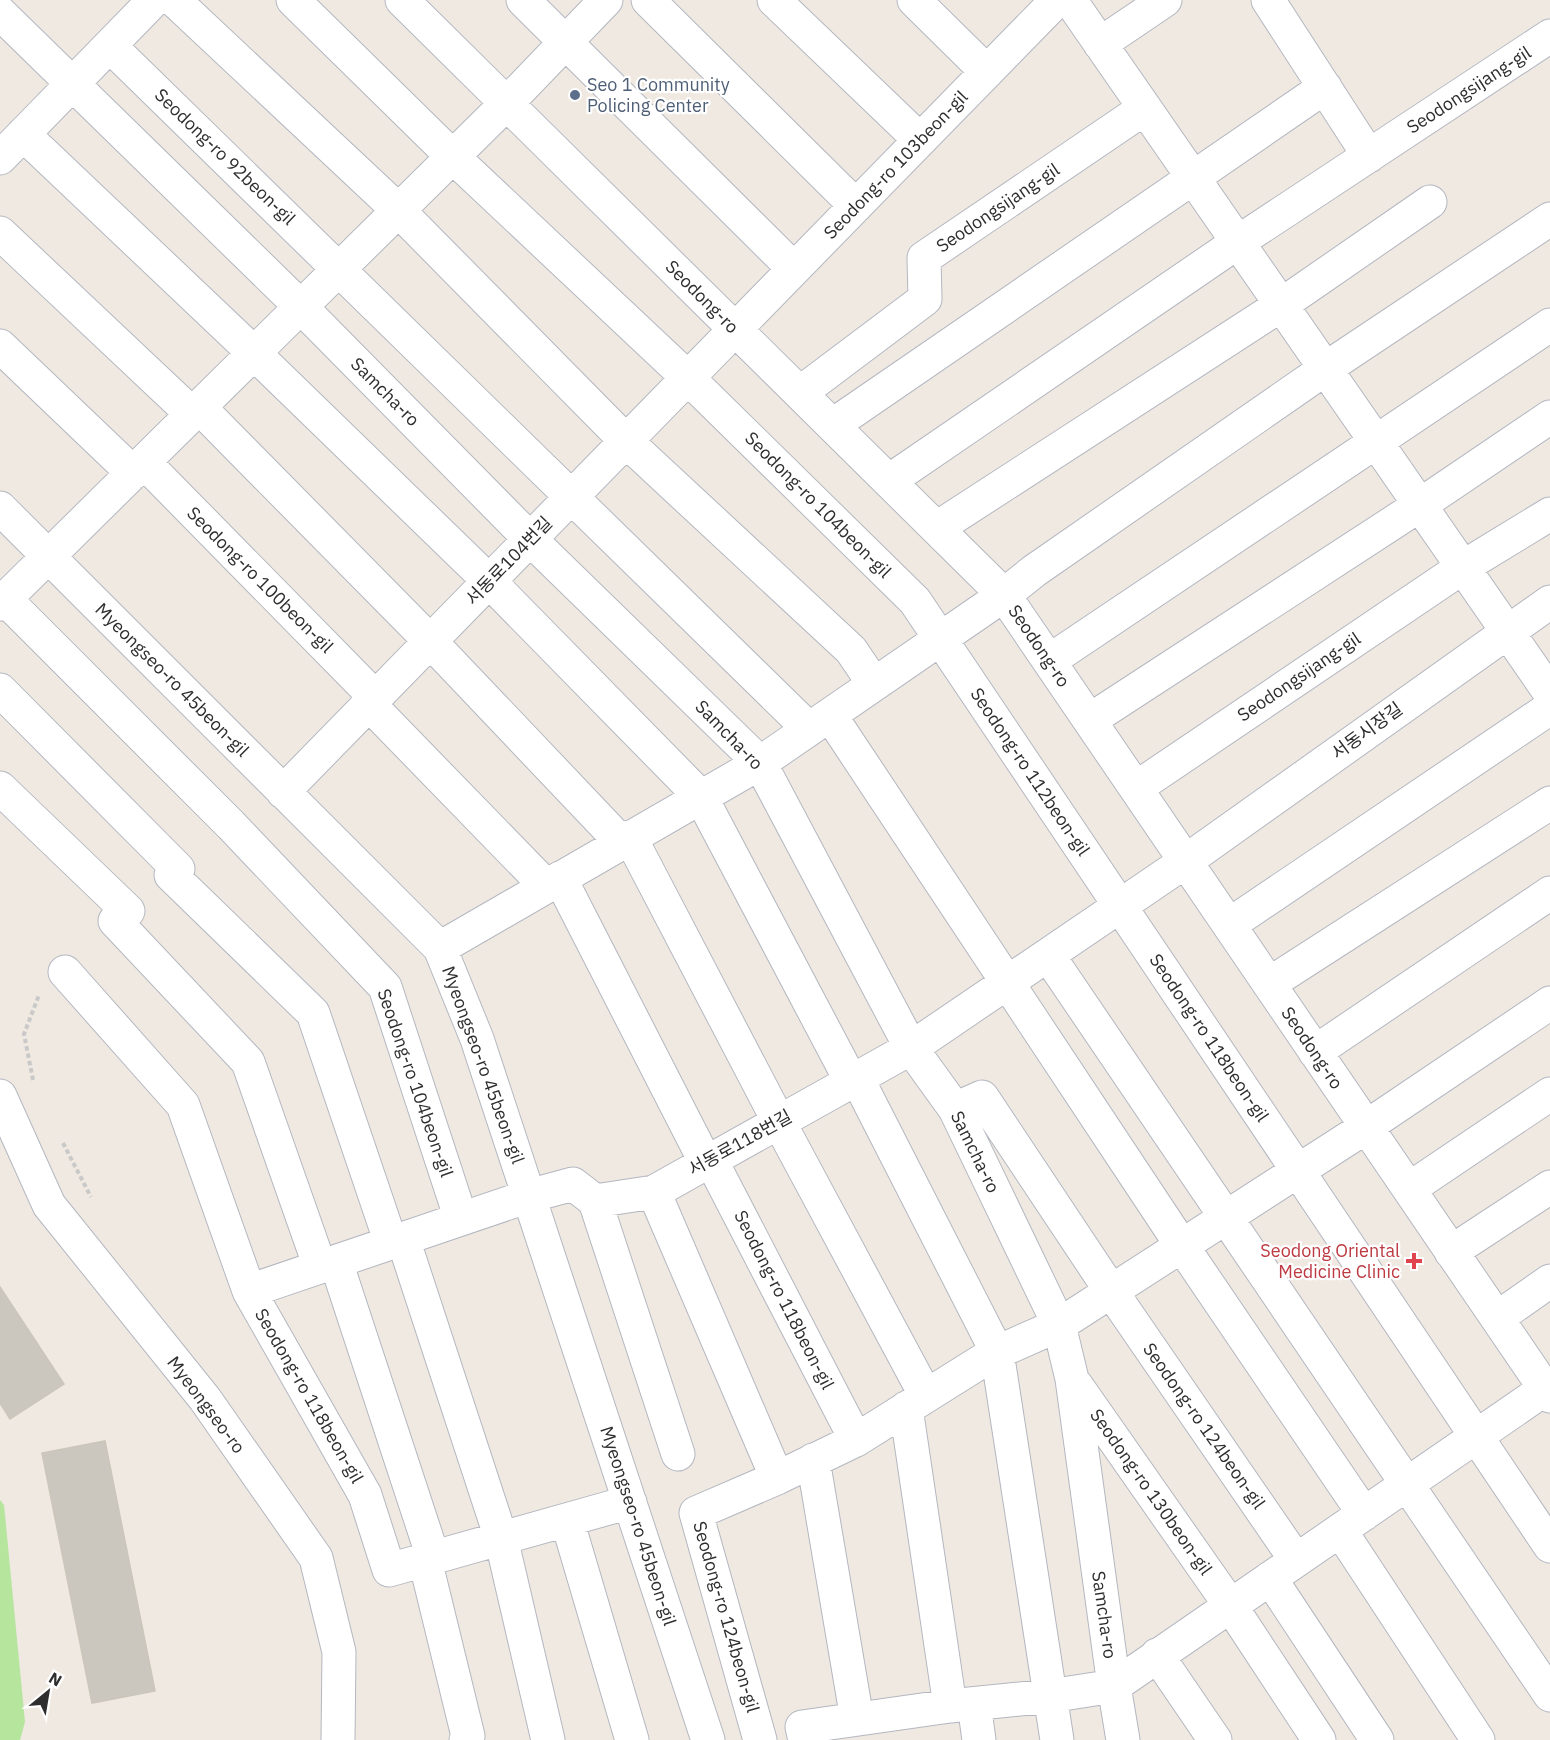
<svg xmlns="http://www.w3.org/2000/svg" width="1550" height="1740" viewBox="0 0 1550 1740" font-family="'IBM Plex Sans','Noto Sans KR',sans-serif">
	<rect width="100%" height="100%" fill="#efe9e1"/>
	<path fill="#b6e59e" d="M0 1500 4 1505 25 1722 20 1740H0Z"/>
	<path fill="#cbc7bf" stroke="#cbc5ba" stroke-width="1.5" d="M0 1287 64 1384 10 1419 0 1403Z
		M105 1441 155 1691 92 1703 42 1453Z"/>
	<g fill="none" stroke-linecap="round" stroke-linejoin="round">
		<defs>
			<path id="minor" d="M174 0 398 210 626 441 851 650 874 684
				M293 0 453 157 688 378 915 601 1550 1546
				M402 0 1004 595 1550 1396
				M523 0 794 269
				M648 0 856 206
				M774 0 920 140
				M914 0 987 72
				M1070 0 1550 693
				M1268 0 1369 156
				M0 13 301 307 530 539 760 763 911 1048 955 1109 1059 1325 1072 1379 1114 1686 1123 1740
				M1100 44 1165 0
				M110 46 809 729
				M23 134 254 353 489 581 701 797 851 1081
				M0 158 154 0
				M0 233 192 414
				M0 346 133 473
				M800 393 925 299 924 258 1145 108
				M199 407 430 641 622 843
				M833 425 1325 87
				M144 462 376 698
				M889 481 1238 242 1550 36
				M0 508 440 948 477 1039 708 1740
				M937 528 1281 305 1430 202
				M5 599 231 825 385 987 461 1219
				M0 604 507 103 606 0
				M1049 661 1550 325
				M0 690 178 869
				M369 704 546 886
				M830 715 1182 1246 1364 1514
				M1090 720 1420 505 1550 417
				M0 788 128 911
				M1136 788 1463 567 1550 514
				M283 792 1057 0
				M630 837 779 1122 926 1396
				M171 875 313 1013 391 1243
				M560 878 706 1163
				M115 921 248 1062 320 1267
				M1229 925 1550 708
				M440 948 760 763 1004 595 1034 571 1325 369 1550 219
				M1048 955 1550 1695
				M65 972 183 1105 249 1291 365 1495 389 1570 630 1502
				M1269 984 1550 803
				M1315 1052 1550 893
				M857 1078 997 1352 1057 1740
				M0 1096 49 1205 205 1399 316 1558 339 1652 338 1740
				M955 1109 982 1097 1111 1291 1296 1560
				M711 1160 856 1440
				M1409 1189 1550 1094
				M654 1192 777 1478
				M595 1201 678 1454
				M403 1239 501 1538 548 1740
				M1451 1252 1550 1187
				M336 1262 433 1557
				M249 1291 529 1196 573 1184 595 1201 654 1192 911 1048 1186 861 1550 602
				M1497 1318 1550 1281
				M1076 1385 1230 1605 1319 1740
				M906 1408 950 1706
				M813 1460 857 1719
				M567 1520 632 1740
				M1340 1530 1478 1740
				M425 1560 468 1736 466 1740
				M1270 1578 1377 1740
				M1157 1655 1215 1740
				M974 1704 979 1740
				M760 1740 696 1513 777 1478 856 1440 993 1354 1059 1325 1366 1127 1550 1003
				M805 1740 802 1727 950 1706 1050 1696 1114 1686 1545 1389 1550 1383"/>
		</defs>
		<use href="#minor" stroke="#b4b7c1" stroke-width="35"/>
		<path stroke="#c9c9c9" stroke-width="4" stroke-dasharray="4.5 3" stroke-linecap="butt" d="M33 1080 24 1034 39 995
			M63 1143 91 1197"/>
		<use href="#minor" stroke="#fff" stroke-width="33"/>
	</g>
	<circle fill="#5c6f8a" stroke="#fff" stroke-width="2" cx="575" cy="95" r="6"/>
	<path fill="#e0444e" stroke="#fff" stroke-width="2" d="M1411 1252h6v6h6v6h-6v6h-6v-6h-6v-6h6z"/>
	<g text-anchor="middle" stroke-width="4.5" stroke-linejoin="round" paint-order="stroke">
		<g font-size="18" fill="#4e5e75" stroke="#fff" text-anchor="start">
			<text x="587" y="91">Seo 1 Community<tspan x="587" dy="21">Policing Center</tspan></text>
		</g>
		<g font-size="18" fill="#2e2e2e" stroke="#fff">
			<text transform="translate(1469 90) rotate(-33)" y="6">Seodongsijang-gil</text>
			<text transform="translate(225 157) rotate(44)" y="6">Seodong-ro 92beon-gil</text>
			<text transform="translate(896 165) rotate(-46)" y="6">Seodong-ro 103beon-gil</text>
			<text transform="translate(998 208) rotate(-34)" y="6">Seodongsijang-gil</text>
			<text transform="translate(702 297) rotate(45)" y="6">Seodong-ro</text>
			<text transform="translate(385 392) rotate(45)" y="6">Samcha-ro</text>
			<text transform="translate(818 505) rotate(45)" y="6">Seodong-ro 104beon-gil</text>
			<text transform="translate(509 561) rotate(-46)" y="6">서동로104번길</text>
			<text transform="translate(260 580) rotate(45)" y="6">Seodong-ro 100beon-gil</text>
			<text transform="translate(1039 646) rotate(56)" y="6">Seodong-ro</text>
			<text transform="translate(1299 677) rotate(-34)" y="6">Seodongsijang-gil</text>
			<text transform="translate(172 680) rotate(45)" y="6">Myeongseo-ro 45beon-gil</text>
			<text transform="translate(1367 731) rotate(-36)" y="6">서동시장길</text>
			<text transform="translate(729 735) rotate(46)" y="6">Samcha-ro</text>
			<text transform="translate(1030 772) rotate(56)" y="6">Seodong-ro 112beon-gil</text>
			<text transform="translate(1209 1038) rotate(56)" y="6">Seodong-ro 118beon-gil</text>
			<text transform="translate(1312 1048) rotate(56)" y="6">Seodong-ro</text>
			<text transform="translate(483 1065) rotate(70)" y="6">Myeongseo-ro 45beon-gil</text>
			<text transform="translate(415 1083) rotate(71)" y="6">Seodong-ro 104beon-gil</text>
			<text transform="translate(740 1143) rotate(-29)" y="6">서동로118번길</text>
			<text transform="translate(975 1152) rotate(64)" y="6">Samcha-ro</text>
			<text transform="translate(784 1300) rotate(63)" y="6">Seodong-ro 118beon-gil</text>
			<text transform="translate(309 1396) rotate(60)" y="6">Seodong-ro 118beon-gil</text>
			<text transform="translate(206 1405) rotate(53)" y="6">Myeongseo-ro</text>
			<text transform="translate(1204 1426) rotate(55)" y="6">Seodong-ro 124beon-gil</text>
			<text transform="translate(1151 1492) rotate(55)" y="6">Seodong-ro 130beon-gil</text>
			<text transform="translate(638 1526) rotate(72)" y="6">Myeongseo-ro 45beon-gil</text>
			<text transform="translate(1104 1615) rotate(82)" y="6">Samcha-ro</text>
			<text transform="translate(726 1617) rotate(74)" y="6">Seodong-ro 124beon-gil</text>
		</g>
		<g font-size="18" fill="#be3a42" stroke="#fff" text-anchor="end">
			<text x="1400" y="1257">Seodong Oriental<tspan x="1400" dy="21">Medicine Clinic</tspan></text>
		</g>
	</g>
	<g transform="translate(48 1692) rotate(30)" stroke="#ffffff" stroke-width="4.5" paint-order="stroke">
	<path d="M0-4.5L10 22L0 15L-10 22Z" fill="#2e2e2e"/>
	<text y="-9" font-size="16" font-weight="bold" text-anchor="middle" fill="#2e2e2e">N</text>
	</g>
</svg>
